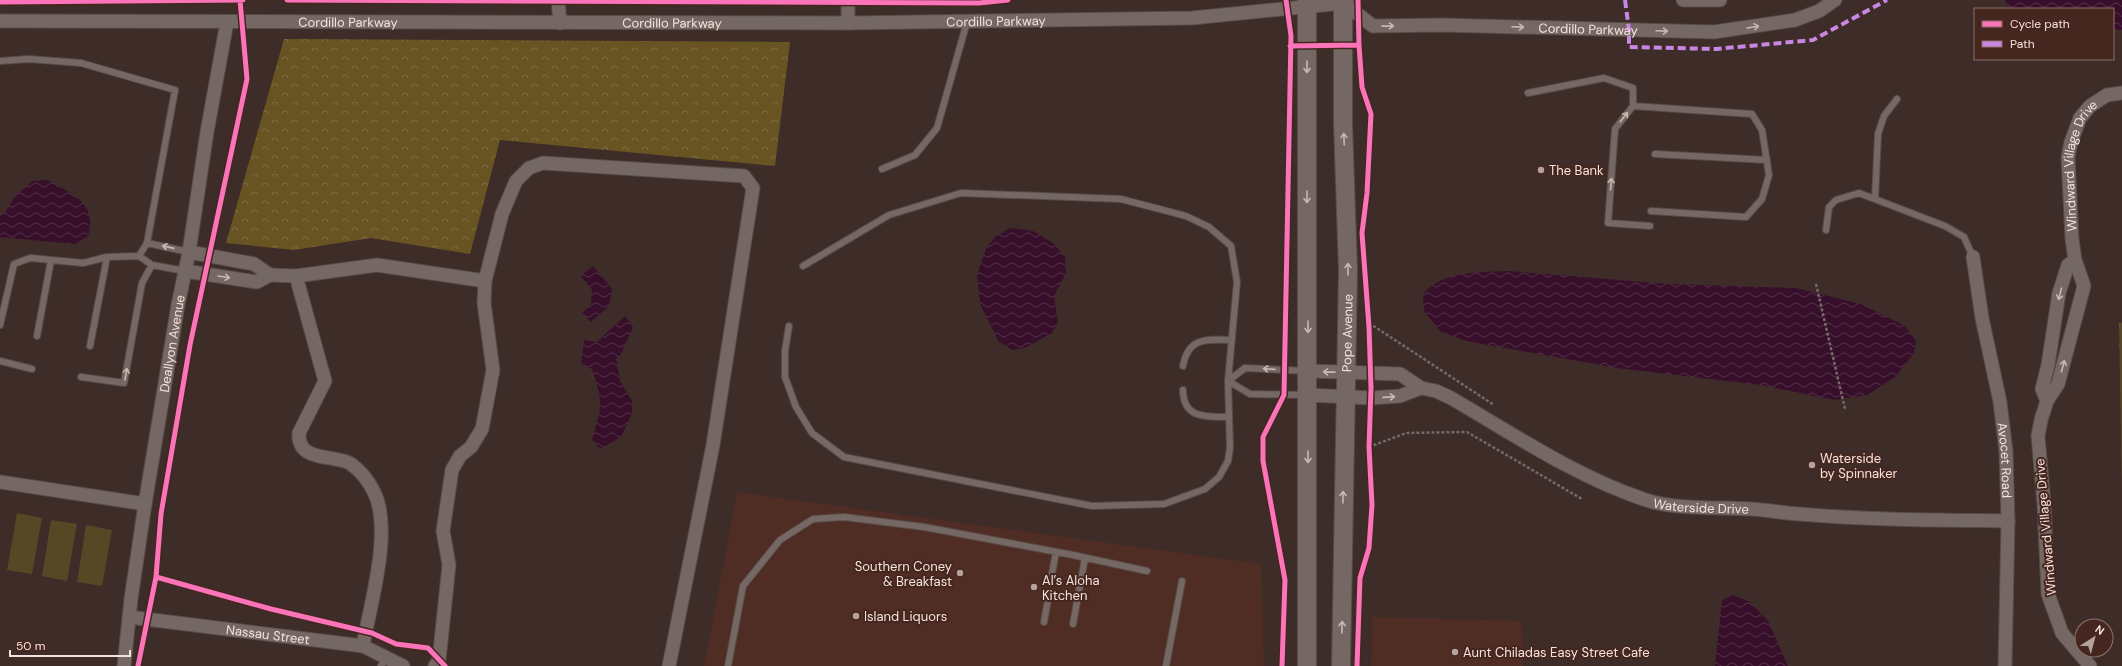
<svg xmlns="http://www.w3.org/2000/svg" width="2122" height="666" viewBox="0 0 2122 666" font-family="'DM Sans',sans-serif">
	<defs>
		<pattern id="grass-tufts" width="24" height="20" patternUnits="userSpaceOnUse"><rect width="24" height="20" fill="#564725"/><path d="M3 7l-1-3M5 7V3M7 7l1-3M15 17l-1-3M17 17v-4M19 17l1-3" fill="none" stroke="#6f6144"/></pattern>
		<pattern id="forest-crowns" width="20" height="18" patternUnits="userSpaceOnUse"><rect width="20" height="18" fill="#685422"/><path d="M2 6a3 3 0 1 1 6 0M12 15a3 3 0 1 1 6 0" fill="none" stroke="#7e6c42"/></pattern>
		<pattern id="water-waves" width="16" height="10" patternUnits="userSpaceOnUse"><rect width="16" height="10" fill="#370f2b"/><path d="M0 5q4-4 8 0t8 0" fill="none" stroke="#553249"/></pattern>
	</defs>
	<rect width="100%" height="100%" fill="#3d2c27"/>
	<path fill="#502d24" d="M737 492 1261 564 1264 666H704Z
		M1372 617 1522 621 1523 666H1371Z"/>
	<path fill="url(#grass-tufts)" d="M2119 322 2122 323V496Z"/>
	<path fill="url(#forest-crowns)" d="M284 39 790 42 775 166 500 140 470 254 371 238 294 250 226 243Z"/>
	<path fill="#564725" d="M17 513 42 518 32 574 7 570Z
		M51 520 77 524 67 581 42 576Z
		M86 525 112 530 102 586 77 582Z"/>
	<path fill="url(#water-waves)" d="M2005 0H2122V30L2113 29V9H2013L2006 5Z
		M47 180C72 194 98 203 88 236L75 244 0 237V216L5 213 15 196 33 181Z
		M1010 228 1033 231 1053 243 1065 257 1066 273 1054 296 1058 322 1052 333 1027 347 1013 350 999 342 980 304 977 275 986 249 995 237Z
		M593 266 612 289 609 306 591 322 582 313 591 304 592 290 581 276Z
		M1508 271 1667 284 1796 288 1861 304 1905 326 1916 341 1914 353 1895 377 1867 395 1835 400 1761 385 1617 368 1466 341 1440 331 1424 311 1423 294C1444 270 1479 273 1508 271Z
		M625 316 633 327 621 354 616 359 620 381 632 401V414L621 437 600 449 592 439C603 404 603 403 592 369L581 365 584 340 597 342Z
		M1733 595 1750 602 1768 621 1788 666H1715L1722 600Z"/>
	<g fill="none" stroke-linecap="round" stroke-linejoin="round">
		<defs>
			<path id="service" d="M0 61 29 59 81 63 175 90 147 243 139 256 107 257 83 263 30 258 14 264 0 325
				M1528 93 1604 78 1633 88V106L1615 129 1608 223 1650 226
				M1633 106 1752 114 1762 130 1769 175 1762 199 1746 217 1651 211
				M1655 154 1767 160
				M882 169 915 155 937 128 967 22
				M1875 199 1878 134 1884 116 1897 99
				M1826 230 1829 207 1836 200 1859 193 1945 226 1964 237 1973 257
				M147 243 189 252
				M139 256 152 265 185 271
				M789 326 785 351V377L796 407 812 433 844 457 1092 506 1164 504 1205 489 1219 477 1228 461 1230 448 1228 381 1237 282 1231 246 1209 227 1186 216 1121 199 961 193 889 215 803 266
				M37 336 51 260
				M90 346 107 257
				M0 361 32 369
				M1183 366C1188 337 1207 339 1232 340
				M81 377 124 383 142 283 152 265
				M1183 390C1183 419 1207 417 1229 417
				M1304 395 1250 394 1228 381 1245 368 1306 371
				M1051 579 1056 552
				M1044 622 1049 594
				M1073 624 1085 558
				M381 666 386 657
				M728 666 743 586 780 540 813 519 844 517 924 527 1073 555 1147 571
				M1166 666 1182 581"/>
			<g id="minor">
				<path d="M558 0 560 23"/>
				<path d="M1683 0H1720"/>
				<path id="s1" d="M1343 3 1373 26 1442 25 1714 32 1795 20 1819 11 1835 0"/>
				<path id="s2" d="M0 21 848 23 1192 18 1343 3 1347 0"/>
				<path d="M848 23V0"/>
				<path id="s3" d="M1973 257 1982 318 2000 402 2006 451 2008 521 2005 666"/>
				<path d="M185 271 257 282 270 275 254 264 189 252"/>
				<path d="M270 275 296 276 325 381 299 433C297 463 335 454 351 464 361 471 369 482 374 492 393 530 370 605 363 646"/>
				<path d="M296 276 377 265 485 281"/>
				<path id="s4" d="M1421 388 1436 391 1451 398C1513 434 1575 476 1643 499 1673 510 1719 507 1751 509 1767 510 1783 513 1799 514 1869 520 1939 520 2008 521"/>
				<path d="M1308 395 1371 398 1400 396 1421 388 1400 374 1308 371"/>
				<path d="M2047 401 2042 389 2048 365 2059 293 2068 265 2075 260"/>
				<path d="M0 482 145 504"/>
				<path id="s5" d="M129 617 363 646 403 666"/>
				<path id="s6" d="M124 666 131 599 145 504 178 305 189 252 207 132 227 22"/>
				<path d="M435 666 439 660 449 565 443 531 452 470 460 456 471 447 482 429 493 370 484 303 485 281 502 214 516 181 529 168 543 163 744 176 753 188 713 445 669 666"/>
				<path id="s7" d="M2090 666 2062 633 2048 594 2044 504 2038 436 2041 420 2047 401 2058 384 2084 286 2075 260 2072 239 2068 157 2071 142 2080 118 2090 106 2107 95 2122 93"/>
			</g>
			<g id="secondary">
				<path d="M1307 0V666"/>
				<path id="s8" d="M1341 666 1348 270 1343 124V0"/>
			</g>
		</defs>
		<use href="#service" stroke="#584b46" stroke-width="8"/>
		<use href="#minor" stroke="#584b46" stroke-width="15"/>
		<use href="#secondary" stroke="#584b46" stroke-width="20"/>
		<path stroke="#766966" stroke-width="2.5" stroke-dasharray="3 2" stroke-linecap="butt" d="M1816 284 1845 409
			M1369 323 1494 405
			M1369 447 1406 433 1467 432 1582 499
			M156 577 271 609 353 629
			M384 639 396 644 428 648"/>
		<use href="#service" stroke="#756864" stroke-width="6"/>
		<use href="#minor" stroke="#756864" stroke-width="13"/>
		<use href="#secondary" stroke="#756864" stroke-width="18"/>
		<path stroke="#c787e3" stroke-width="4" stroke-dasharray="8 4" stroke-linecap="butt" d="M1625 0 1629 30V47L1716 49 1813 40 1887 0"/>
		<defs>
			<path id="cycleway" d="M287 0 979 3 1008 0
				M0 2 243 0
				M1290 46 1359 45
				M156 577 271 609 372 633 396 644 428 648 445 666
				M138 666 156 577 161 514 190 345 247 79 240 0
				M1282 666 1285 580 1263 461V437L1284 395 1291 36 1286 0
				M1357 666 1360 578 1369 548 1372 505 1369 447 1371 388 1369 327 1362 233 1367 193 1371 114 1362 87 1359 45 1358 0"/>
		</defs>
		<use href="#cycleway" stroke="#45271f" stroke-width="8"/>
		<use href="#cycleway" stroke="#fb73b8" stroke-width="5"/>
	</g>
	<defs><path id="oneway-shaft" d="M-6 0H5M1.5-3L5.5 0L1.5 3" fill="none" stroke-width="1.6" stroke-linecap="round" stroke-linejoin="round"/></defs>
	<g stroke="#c9b7b2">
		<use href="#oneway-shaft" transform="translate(1388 26) rotate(-1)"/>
		<use href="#oneway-shaft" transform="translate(1518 27) rotate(2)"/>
		<use href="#oneway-shaft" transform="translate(1753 27) rotate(-9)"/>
		<use href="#oneway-shaft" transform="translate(1662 31) rotate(2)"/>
		<use href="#oneway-shaft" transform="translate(1307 67) rotate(90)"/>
		<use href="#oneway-shaft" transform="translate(1624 117) rotate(-52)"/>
		<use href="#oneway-shaft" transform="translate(1344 139) rotate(-92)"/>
		<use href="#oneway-shaft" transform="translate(1611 184) rotate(-86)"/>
		<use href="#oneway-shaft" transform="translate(1307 197) rotate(90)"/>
		<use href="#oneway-shaft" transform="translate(168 247) rotate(-167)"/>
		<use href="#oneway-shaft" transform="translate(1348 269) rotate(-91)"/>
		<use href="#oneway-shaft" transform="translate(224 277) rotate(9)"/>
		<use href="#oneway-shaft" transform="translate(2060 294) rotate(104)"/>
		<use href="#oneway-shaft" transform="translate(1308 327) rotate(90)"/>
		<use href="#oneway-shaft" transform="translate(2063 366) rotate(-75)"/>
		<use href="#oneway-shaft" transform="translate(1269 369) rotate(-176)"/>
		<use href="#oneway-shaft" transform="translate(1329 372) rotate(-179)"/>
		<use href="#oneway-shaft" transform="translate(126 374) rotate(-80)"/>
		<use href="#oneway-shaft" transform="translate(1389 397) rotate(-4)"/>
		<use href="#oneway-shaft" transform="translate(1308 457) rotate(90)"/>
		<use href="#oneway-shaft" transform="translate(1343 497) rotate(-89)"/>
		<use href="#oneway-shaft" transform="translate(1342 627) rotate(-89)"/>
	</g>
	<g fill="#b5a29d" stroke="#45271f" stroke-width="1.5">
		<circle cx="1541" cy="170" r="4"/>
		<circle cx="1812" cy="465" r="4"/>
		<circle cx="960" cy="573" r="4"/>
		<circle cx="1034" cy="587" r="4"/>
		<circle cx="856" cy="616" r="4"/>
		<circle cx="1455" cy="652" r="4"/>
	</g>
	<g text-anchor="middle" stroke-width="4" stroke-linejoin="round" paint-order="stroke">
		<g font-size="13" fill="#f6e2dc" stroke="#45271f">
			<text dy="5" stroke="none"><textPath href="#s2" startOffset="996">Cordillo Parkway</textPath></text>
			<text dy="5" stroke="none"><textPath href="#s2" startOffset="348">Cordillo Parkway</textPath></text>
			<text dy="5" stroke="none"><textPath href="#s2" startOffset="672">Cordillo Parkway</textPath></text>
			<text dy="5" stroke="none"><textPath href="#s1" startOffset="253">Cordillo Parkway</textPath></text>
			<text dy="5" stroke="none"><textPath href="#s7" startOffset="526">Windward Village Drive</textPath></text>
			<text dy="5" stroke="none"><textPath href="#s8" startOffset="333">Pope Avenue</textPath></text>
			<text dy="5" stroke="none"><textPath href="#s6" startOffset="326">Deallyon Avenue</textPath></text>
			<text dy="5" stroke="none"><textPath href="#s3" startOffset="206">Avocet Road</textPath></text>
			<text dy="5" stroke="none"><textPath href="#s4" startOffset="308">Waterside Drive</textPath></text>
			<text transform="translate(2045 527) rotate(-95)" y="5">Windward Village Drive</text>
			<text dy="5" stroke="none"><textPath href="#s5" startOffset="140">Nassau Street</textPath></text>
		</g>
		<g font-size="13" fill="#f6e2dc" stroke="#45271f" text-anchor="start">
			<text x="1549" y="175">The Bank</text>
			<text x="1820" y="463">Waterside<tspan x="1820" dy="15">by Spinnaker</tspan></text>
			<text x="952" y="571" text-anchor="end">Southern Coney<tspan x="952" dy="15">&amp; Breakfast</tspan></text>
			<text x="1042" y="585">Al’s Aloha<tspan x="1042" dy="15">Kitchen</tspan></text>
			<text x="864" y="621">Island Liquors</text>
			<text x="1463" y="657">Aunt Chiladas Easy Street Cafe</text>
		</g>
	</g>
	<rect x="1974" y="8" width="140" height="52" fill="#45271f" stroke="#8c726b"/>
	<rect x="1982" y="21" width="20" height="6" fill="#fb73b8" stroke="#8c726b"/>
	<text x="2010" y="28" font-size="12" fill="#f6e2dc">Cycle path</text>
	<rect x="1982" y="41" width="20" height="6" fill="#c787e3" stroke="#8c726b"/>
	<text x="2010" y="48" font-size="12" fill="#f6e2dc">Path</text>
	<g transform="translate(2094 638) rotate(36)"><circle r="19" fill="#45271f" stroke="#8c726b"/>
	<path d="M0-3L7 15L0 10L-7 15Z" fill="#b5a29d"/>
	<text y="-6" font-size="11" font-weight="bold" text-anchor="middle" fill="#f6e2dc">N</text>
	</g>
	<path d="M10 650v6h120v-6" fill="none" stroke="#f6e2dc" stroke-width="2"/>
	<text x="16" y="650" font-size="12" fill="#f6e2dc" stroke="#45271f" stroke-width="3" paint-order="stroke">50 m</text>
</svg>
